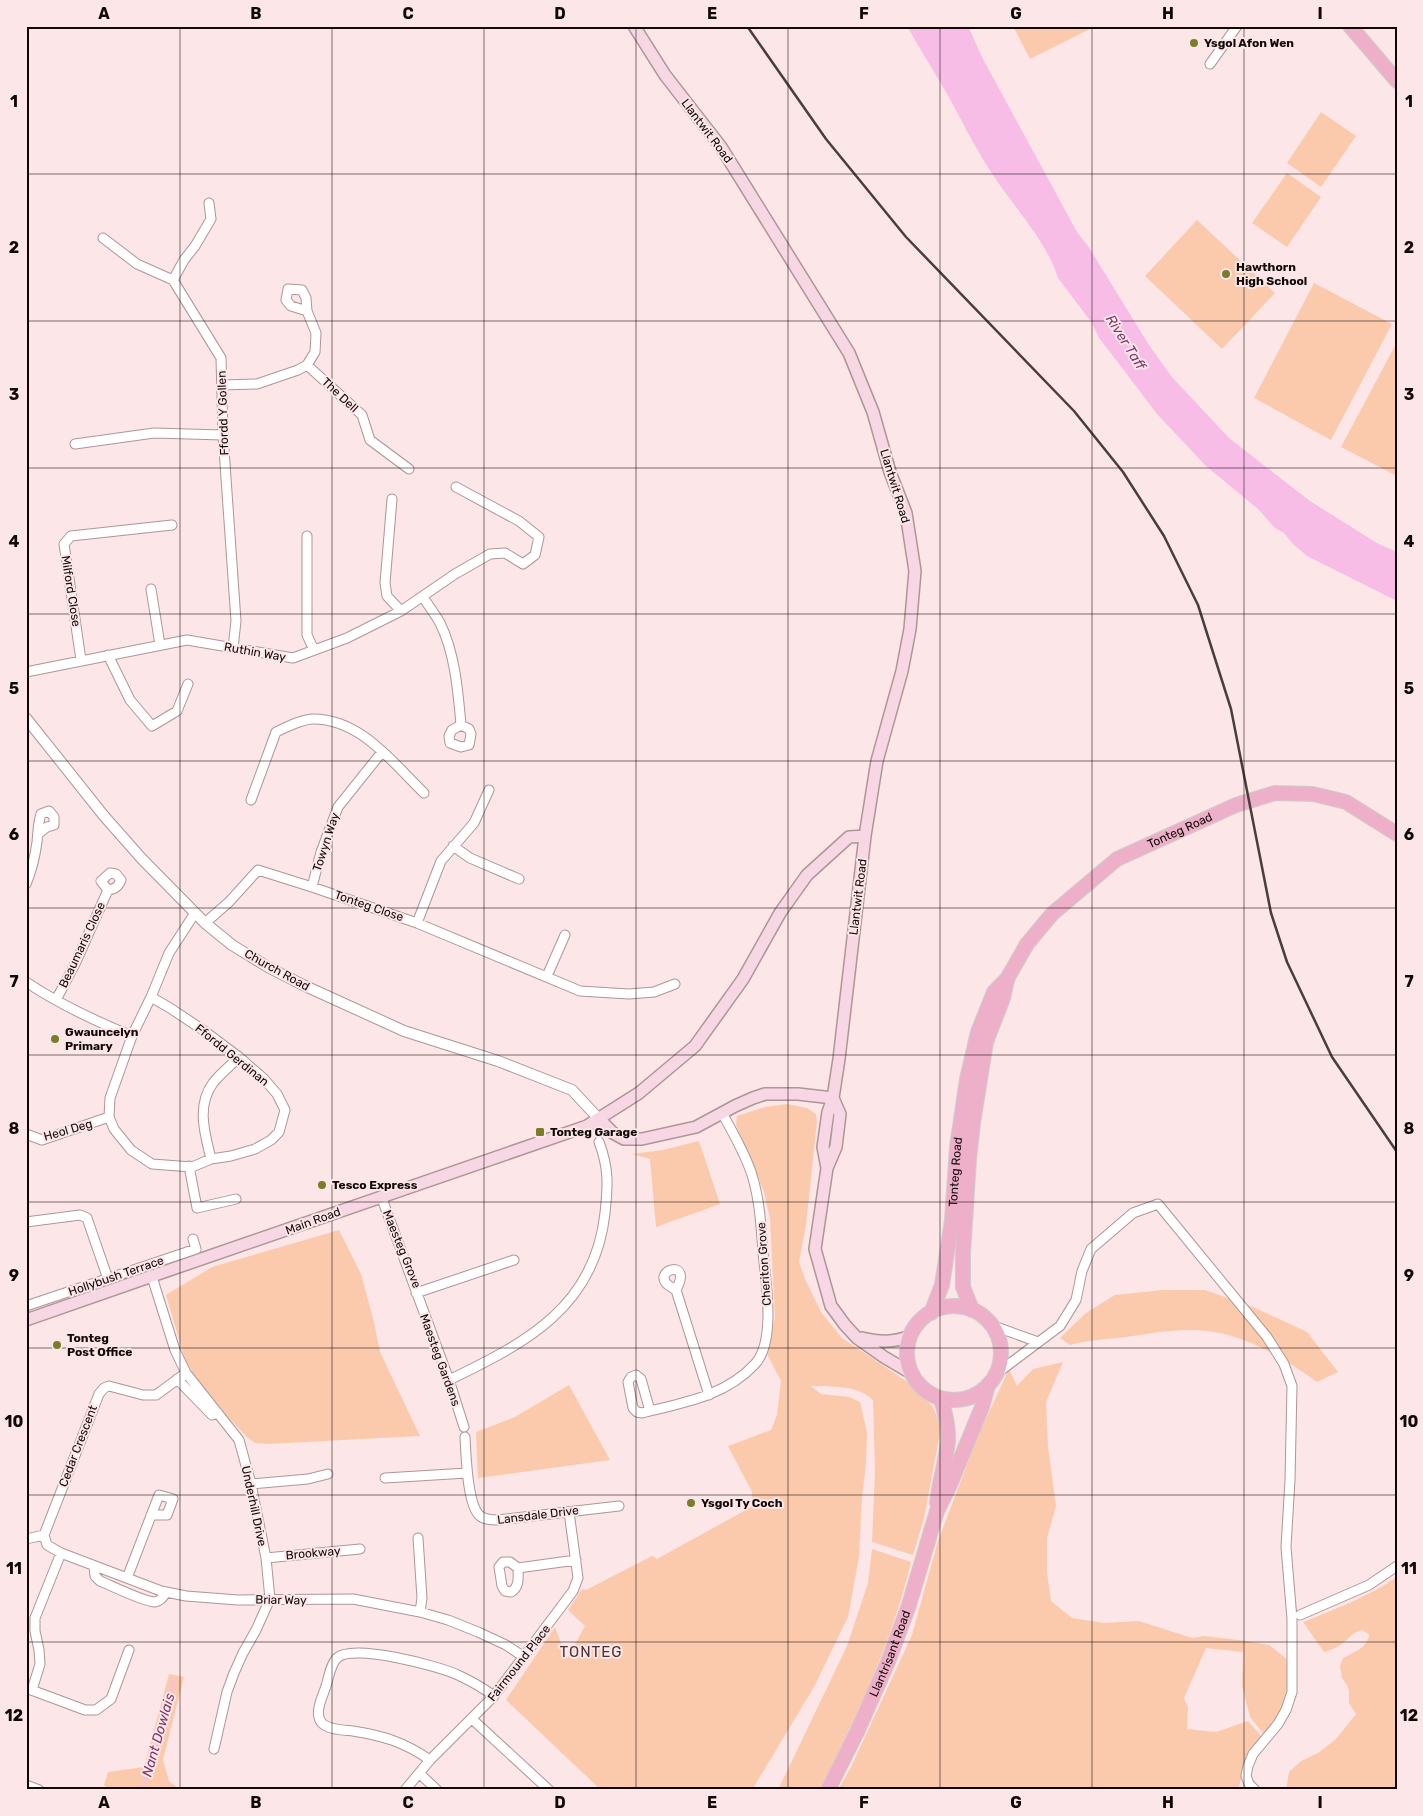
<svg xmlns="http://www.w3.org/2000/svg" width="1423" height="1816" viewBox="0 0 1423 1816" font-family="Rubik,sans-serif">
	<rect width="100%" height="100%" fill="#fde6e7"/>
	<path fill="#fbcaac" d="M1013 26H1094V27L1030 59Z
		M1321 112 1356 136 1321 187 1287 163Z
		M1287 173 1321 197 1287 247 1252 223Z
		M1197 220 1275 293 1222 349 1145 276Z
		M1314 283 1392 324 1331 440 1254 398Z
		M1397 342V476L1341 447Z
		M787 1104 807 1108 816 1114 817 1122 806 1225 799 1262 806 1281 821 1312 842 1338 912 1385 933 1407 939 1421 940 1433 924 1518 913 1555 872 1542 875 1471 873 1400C855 1384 834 1387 811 1386L821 1394 849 1397 860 1402 867 1432 866 1463 862 1498 859 1557 848 1617 814 1687 752 1790H601L506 1700 555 1627 567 1659 585 1626 568 1610 582 1589 586 1590 652 1556 657 1559 753 1506 752 1492 728 1446 771 1430 777 1415 781 1381 767 1354 775 1318 770 1219 764 1192 736 1125 737 1116 765 1107Z
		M699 1141 720 1204 656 1227 650 1159 632 1154 663 1150Z
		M339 1230 361 1274 374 1322 380 1352 420 1436 268 1444 255 1443 247 1437 224 1413 201 1386 185 1360 166 1295 212 1267Z
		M1162 1290H1205L1253 1307 1307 1332 1338 1372 1317 1382C1286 1359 1246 1335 1207 1331 1181 1328 1153 1333 1127 1337 1107 1339 1089 1340 1070 1345L1060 1338 1086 1313 1115 1295Z
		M1063 1362 1046 1402 1048 1447 1056 1506 1047 1538V1572L1051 1601 1072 1618 1104 1623 1139 1621 1192 1638 1204 1636 1247 1641 1269 1645 1288 1660 1291 1700 1284 1724 1267 1738 1250 1717 1242 1686 1243 1652 1206 1648 1184 1698 1188 1707 1187 1729 1216 1732 1248 1721 1263 1738 1248 1754 1238 1790H838L851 1767 912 1635 938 1541 978 1436 1009 1369 1017 1386 1033 1369Z
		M569 1385 610 1460 478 1478 476 1432 515 1417Z
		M872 1549 911 1562C892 1642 857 1717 819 1790H778L847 1646 868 1583Z
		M1397 1577V1790H1286L1289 1772 1301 1761 1318 1753 1336 1739 1356 1714 1349 1703V1691L1347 1685 1342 1678 1340 1666 1343 1658C1354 1652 1368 1648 1369 1634L1362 1630C1352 1633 1352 1636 1344 1642 1338 1647 1331 1650 1324 1652L1303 1622C1336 1609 1367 1597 1397 1577Z
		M169 1674 184 1677 163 1760 169 1781 181 1790H108L104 1785 108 1772 144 1767Z"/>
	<path fill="#f7bde7" d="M907 26H968L983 59 1077 232 1088 246 1149 345 1171 376 1229 438 1310 501 1377 543 1397 552V601L1307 556 1293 544 1284 533 1275 528 1258 509 1206 466 1157 414 1113 356 1099 338 1092 323 1058 278C1047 241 1012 205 991 172 974 146 961 119 946 92 933 70 920 49 907 26Z"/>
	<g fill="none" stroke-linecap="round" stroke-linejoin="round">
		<path stroke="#f7bde7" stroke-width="2.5" d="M142 1790 174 1681"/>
		<defs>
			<path id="minor" d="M1210 64 1237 26
				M209 203 211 219 195 246 184 260 173 280 221 358 223 435 236 621 233 648
				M103 238 137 264 173 280
				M307 365 362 415 370 440 409 469
				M222 385 257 384 298 370 307 365 315 352 316 333 307 311 306 298 302 290 288 289 286 300 291 306 307 311
				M75 444 154 433 223 435
				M392 499 385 583 387 596 401 611
				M307 536V635L314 650
				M151 589 160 645
				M423 597C428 605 435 614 440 623 455 653 458 691 461 725L469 729 471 734 469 745 461 747 450 743 449 736 452 730 461 725
				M108 655 130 700 152 726 177 711 188 684
				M81 660 64 544 71 536 172 525
				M26 672 187 640 293 658 347 638 401 611 455 574 490 554 505 553 523 564 535 555 539 537 519 521 456 487
				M251 800 276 732C287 727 299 720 312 719 360 718 393 763 424 793
				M453 846 470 858 519 879
				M26 884C32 870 35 857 37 842 38 832 38 823 41 814L49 811 54 817V825L47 827 38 834
				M312 887 321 852 338 807 382 752
				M205 923 229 902 258 870 312 887 417 923 580 991 629 994 654 992 675 984
				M417 923 441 861 474 823 489 790
				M547 976 565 935
				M26 982C59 1004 95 1021 132 1036
				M151 997 170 1008 203 1030 239 1057 264 1079 277 1094 285 1110 279 1132 271 1140 255 1149 231 1156 211 1159 192 1167 152 1164 131 1150 114 1129 109 1117 110 1098 132 1036 151 997 169 953 195 913
				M56 1000 75 964 108 890 101 881 110 873 116 874 121 880C118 887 115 889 108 890
				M26 1134 42 1140 109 1117
				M211 1159C205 1134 196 1106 213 1083 220 1074 230 1066 239 1057
				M189 1166 197 1208 236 1199
				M381 1196 449 1380 464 1427
				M26 1222 80 1215 87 1218 108 1279
				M152 1277 175 1350 186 1373 239 1440 251 1484 266 1558 270 1599 256 1630 243 1653 234 1673 227 1692 214 1749
				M676 1290C693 1259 655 1269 666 1283 668 1286 673 1288 676 1290L709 1395
				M416 1293 514 1260
				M26 1306 196 1249 193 1239
				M991 1325 1038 1342
				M996 1374 1060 1326 1076 1300 1082 1271 1091 1249 1133 1213 1158 1204 1267 1337 1284 1364 1292 1386 1290 1480 1286 1547 1292 1619V1692L1286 1710 1278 1724 1253 1754 1248 1766 1246 1776 1249 1784 1255 1790
				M177 1379 212 1415 218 1413
				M449 1380C526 1343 595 1307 605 1213 608 1186 609 1168 599 1142
				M650 1411 641 1379 636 1375 631 1377 628 1382 633 1408 637 1412 642 1413C682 1403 726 1396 755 1364 776 1341 766 1282 763 1253 761 1226 760 1201 752 1175 745 1153 733 1133 722 1113
				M465 1437C466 1454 467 1503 479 1515 484 1520 492 1520 498 1520L619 1506
				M385 1478 467 1473
				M251 1484 308 1479 328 1474
				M44 1535 47 1545 61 1553 161 1591 186 1596 238 1600 353 1599 420 1612 448 1620 478 1632 506 1645 524 1657
				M44 1535 99 1394 104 1388 109 1386 143 1395H156L186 1373
				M418 1538 422 1598 420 1612
				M26 1539 44 1535
				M266 1558 360 1549
				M94 1566 95 1576 100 1581C112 1586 144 1602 155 1602 161 1601 164 1596 166 1592
				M518 1568C518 1577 520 1587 511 1592L505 1591 502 1586 499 1567 503 1562H510L518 1568 576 1560
				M127 1578 159 1495 173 1499 167 1515H151
				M1300 1615 1369 1585 1397 1566
				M26 1688 85 1710H96L111 1699 129 1650
				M32 1690 40 1664 39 1650 35 1631V1618L61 1553
				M472 1719 549 1790
				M430 1760C404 1742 384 1736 353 1731 344 1730 327 1730 321 1722 314 1712 323 1696 326 1686 329 1677 330 1665 337 1658 352 1643 439 1666 458 1675 471 1681 483 1688 494 1696
				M419 1773 437 1790
				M26 1785 39 1790
				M405 1790 430 1760 494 1696 573 1591 578 1578 569 1512"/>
			<path id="tertiary" d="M26 718 104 816 142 859 205 923 232 945 268 967 303 985 404 1031 498 1061 572 1090 599 1119"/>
			<path id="secondary" d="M634 26 665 75 721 147 849 353 873 412 890 472 906 513 915 571 910 629 902 671 877 761 865 836 839 1059 833 1098 828 1112 823 1147 827 1168
				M833 1098 840 1114 836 1147 827 1168 815 1249 831 1306 845 1325 857 1338 884 1357 911 1373
				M599 1119 613 1133 624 1139H642L696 1127 735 1106 753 1098 765 1094H798L833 1098
				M26 1320C213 1255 400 1189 587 1126L639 1093 695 1046 743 979 780 913 807 875 849 837 865 836
				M862 1338C879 1342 893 1343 910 1336"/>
			<g id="primary">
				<path d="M1350 26 1397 81"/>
				<circle cx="954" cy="1353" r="47"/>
				<path d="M972 1310 963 1287V1253L969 1159 973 1123 986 1042 1003 998 1007 980"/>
				<path id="s1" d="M931 1313 942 1285 952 1220 957 1147 967 1079 978 1032 994 992 1007 979 1027 944 1052 914 1117 859 1236 805 1275 793 1313 794 1346 802 1397 834"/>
				<path d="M937 1503C939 1482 946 1462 948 1441 949 1426 945 1412 941 1399"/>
				<path id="s2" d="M828 1790 857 1732 888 1662 909 1605 937 1511 949 1487 982 1407 988 1385"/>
			</g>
		</defs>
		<use href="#minor" stroke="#af9596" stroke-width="11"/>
		<use href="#tertiary" stroke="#af9596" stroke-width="12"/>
		<use href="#secondary" stroke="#af9596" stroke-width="14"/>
		<use href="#primary" stroke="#cfcece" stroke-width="16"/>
		<use href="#minor" stroke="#fff" stroke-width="9"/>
		<use href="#tertiary" stroke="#fff" stroke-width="10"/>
		<use href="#secondary" stroke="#f7d7e4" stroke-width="11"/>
		<use href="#primary" stroke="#eeafc8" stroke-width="14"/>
		<path stroke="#4a3d3e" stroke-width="2.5" d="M747 26 826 139 906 237 1074 411 1123 472 1164 536 1198 605 1231 709 1271 913 1287 962 1332 1057 1397 1152"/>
	</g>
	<path fill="none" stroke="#110809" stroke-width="1" stroke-opacity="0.55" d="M180 26V1790M332 26V1790M484 26V1790M636 26V1790M788 26V1790M940 26V1790M1092 26V1790M1244 26V1790M26 174H1397M26 321H1397M26 468H1397M26 614H1397M26 761H1397M26 908H1397M26 1055H1397M26 1202H1397M26 1348H1397M26 1495H1397M26 1642H1397"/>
	<g fill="#797d27" stroke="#fde6e7" stroke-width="2">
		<circle cx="1194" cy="43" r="5"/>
		<circle cx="1226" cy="274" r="5"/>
		<circle cx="55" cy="1039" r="5"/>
		<rect x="535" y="1127" width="10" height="10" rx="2.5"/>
		<circle cx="322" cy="1185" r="5"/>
		<circle cx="57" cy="1345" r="5"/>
		<circle cx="691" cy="1503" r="5"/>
	</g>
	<g text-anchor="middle" stroke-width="4" stroke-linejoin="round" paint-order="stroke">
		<g font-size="12" font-weight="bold" fill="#110809" stroke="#fde6e7" text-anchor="start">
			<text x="1204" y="47">Ysgol Afon Wen</text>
			<text x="1236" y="271">Hawthorn<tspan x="1236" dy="14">High School</tspan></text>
			<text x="65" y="1036">Gwauncelyn<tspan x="65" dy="14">Primary</tspan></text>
			<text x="550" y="1136">Tonteg Garage</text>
			<text x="332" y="1189">Tesco Express</text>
			<text x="67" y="1342">Tonteg<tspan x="67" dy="14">Post Office</tspan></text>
			<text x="701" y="1507">Ysgol Ty Coch</text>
		</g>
		<g font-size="12" fill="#110809" stroke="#fde6e7">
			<text transform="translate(707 131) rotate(53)" y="4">Llantwit Road</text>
			<text transform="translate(340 395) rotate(43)" y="4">The Dell</text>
			<text transform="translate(223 413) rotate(-92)" y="4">Ffordd Y Gollen</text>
			<text transform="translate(895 486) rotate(73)" y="4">Llantwit Road</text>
			<text transform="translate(71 591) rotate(81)" y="4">Milford Close</text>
			<text transform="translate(255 652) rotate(10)" y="4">Ruthin Way</text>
			<text dy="4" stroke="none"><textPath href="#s1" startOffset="581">Tonteg Road</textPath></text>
			<text transform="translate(326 842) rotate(-72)" y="4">Towyn Way</text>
			<text transform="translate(858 897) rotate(-83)" y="4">Llantwit Road</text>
			<text transform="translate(369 906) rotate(19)" y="4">Tonteg Close</text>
			<text transform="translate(82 945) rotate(-65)" y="4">Beaumaris Close</text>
			<text transform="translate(277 970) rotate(29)" y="4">Church Road</text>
			<text transform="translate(232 1055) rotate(39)" y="4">Ffordd Gerdinan</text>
			<text transform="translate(68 1130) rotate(-16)" y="4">Heol Deg</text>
			<text dy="4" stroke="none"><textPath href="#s1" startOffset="144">Tonteg Road</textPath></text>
			<text transform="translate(313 1221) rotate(-20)" y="4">Main Road</text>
			<text transform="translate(402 1249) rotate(68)" y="4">Maesteg Grove</text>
			<text transform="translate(764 1264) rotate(-94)" y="4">Cheriton Grove</text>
			<text transform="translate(116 1276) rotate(-19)" y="4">Hollybush Terrace</text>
			<text transform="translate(440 1360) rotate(70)" y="4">Maesteg Gardens</text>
			<text transform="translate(78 1446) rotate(-69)" y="4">Cedar Crescent</text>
			<text transform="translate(254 1506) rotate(78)" y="4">Underhill Drive</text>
			<text transform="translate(538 1515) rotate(-7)" y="4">Lansdale Drive</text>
			<text transform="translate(313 1553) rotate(-5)" y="4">Brookway</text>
			<text transform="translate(281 1600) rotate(1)" y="4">Briar Way</text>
			<text dy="4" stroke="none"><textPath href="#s2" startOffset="150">Llantrisant Road</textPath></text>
			<text transform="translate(519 1663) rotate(-52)" y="4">Fairmound Place</text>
		</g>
		<g font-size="14" font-style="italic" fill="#7c386d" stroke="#fde6e7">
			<text transform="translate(1126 342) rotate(58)" y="5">River Taff</text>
			<text transform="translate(158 1735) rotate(-74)" y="5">Nant Dowlais</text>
		</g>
		<g font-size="15" letter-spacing="1" fill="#483233" stroke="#fde6e7">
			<text x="591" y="1657">TONTEG</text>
		</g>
	</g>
	<rect width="1423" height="1816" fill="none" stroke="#fde6e7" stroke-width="55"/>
	<rect x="28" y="28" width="1368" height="1760" fill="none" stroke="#110809" stroke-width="2"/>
	<g font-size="16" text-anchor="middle" font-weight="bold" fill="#110809">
		<text x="104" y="19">A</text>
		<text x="256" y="19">B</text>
		<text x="408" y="19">C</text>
		<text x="560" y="19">D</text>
		<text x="712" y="19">E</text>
		<text x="864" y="19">F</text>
		<text x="1016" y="19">G</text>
		<text x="1168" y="19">H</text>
		<text x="1320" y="19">I</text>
		<text x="14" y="107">1</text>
		<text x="1409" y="107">1</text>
		<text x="14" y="253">2</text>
		<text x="1409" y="253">2</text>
		<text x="14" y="400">3</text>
		<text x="1409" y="400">3</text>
		<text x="14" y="547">4</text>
		<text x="1409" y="547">4</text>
		<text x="14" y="694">5</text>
		<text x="1409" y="694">5</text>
		<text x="14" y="840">6</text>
		<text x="1409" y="840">6</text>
		<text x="14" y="987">7</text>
		<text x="1409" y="987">7</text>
		<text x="14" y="1134">8</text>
		<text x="1409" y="1134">8</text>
		<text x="14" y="1281">9</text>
		<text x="1409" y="1281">9</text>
		<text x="14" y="1427">10</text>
		<text x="1409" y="1427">10</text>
		<text x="14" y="1574">11</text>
		<text x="1409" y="1574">11</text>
		<text x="14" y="1721">12</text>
		<text x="1409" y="1721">12</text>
		<text x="104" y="1808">A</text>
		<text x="256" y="1808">B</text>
		<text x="408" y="1808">C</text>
		<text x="560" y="1808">D</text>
		<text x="712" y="1808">E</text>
		<text x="864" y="1808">F</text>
		<text x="1016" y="1808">G</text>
		<text x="1168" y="1808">H</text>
		<text x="1320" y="1808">I</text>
	</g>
</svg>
